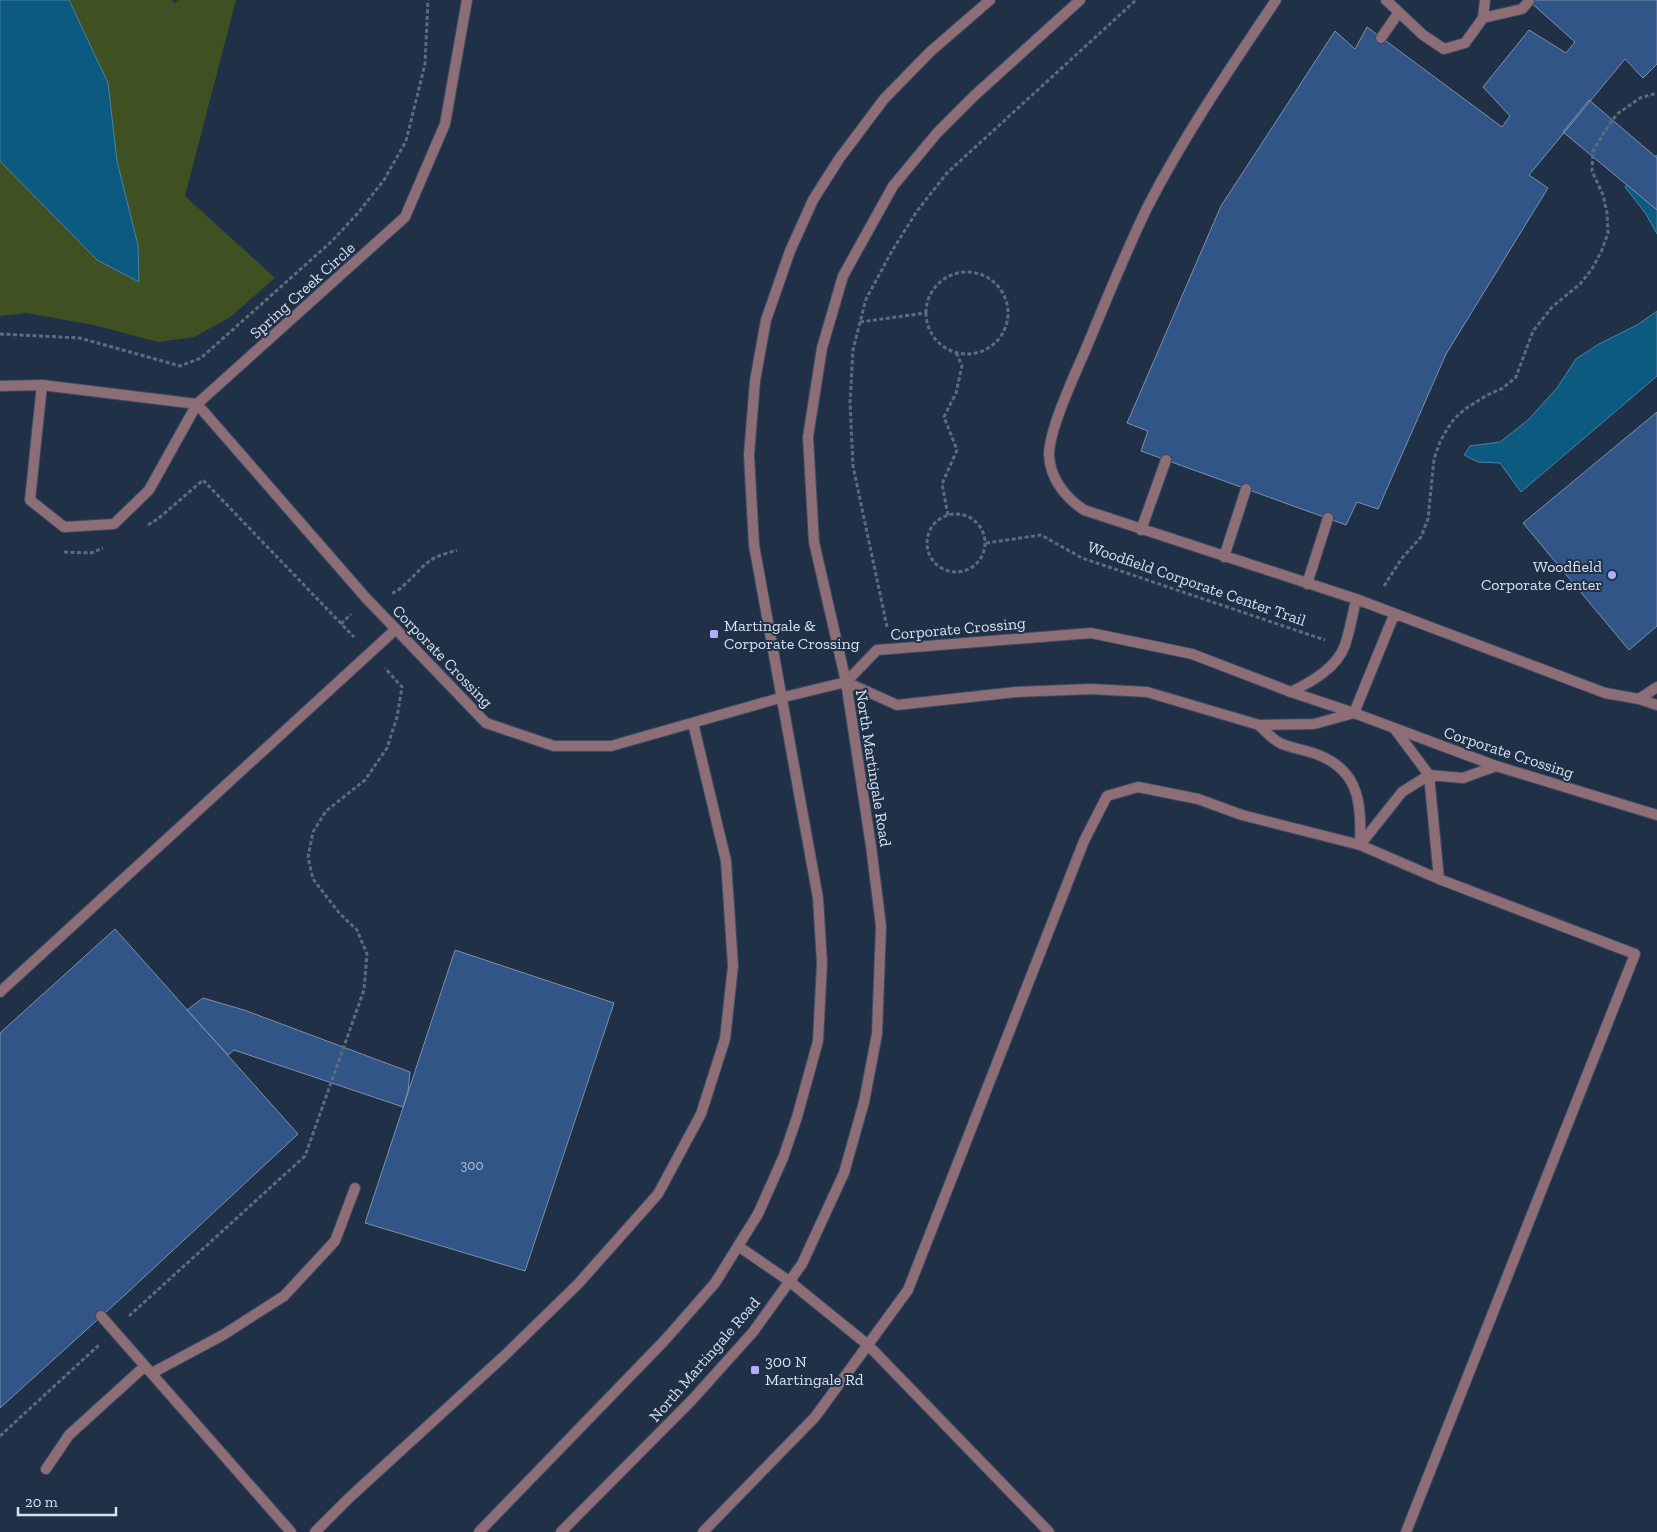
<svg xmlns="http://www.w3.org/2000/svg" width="1657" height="1532" viewBox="0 0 1657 1532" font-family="'Zilla Slab',serif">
	<rect width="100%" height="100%" fill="#203047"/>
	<path fill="#3f5123" d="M0 0H172L174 3 179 0H236L185 196 275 278 229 318 194 337 158 342 94 325 26 313 0 316Z"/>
	<path fill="#0d5a80" stroke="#4a82a2" d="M0 0H69L108 83 117 161 138 245 139 282 97 260 0 161Z
		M1657 155V234L1646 214 1625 187 1648 161Z
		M1657 311V376L1521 492 1500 463 1478 462 1464 455 1470 446 1500 442 1528 420 1557 388 1576 359 1599 344 1637 325Z"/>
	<path fill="#325587" stroke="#7d90ac" d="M1528 0H1657V64L1643 78 1625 59 1529 175 1548 188 1446 354 1378 509 1357 502 1346 525 1141 451 1148 431 1127 423 1221 206 1335 31 1355 49 1367 27 1502 127 1510 116 1483 87 1529 30 1566 53 1575 42Z
		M1589 100 1657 158V210L1563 132Z
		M1657 412V626L1629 650 1523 523Z
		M115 929 298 1134 127 1293 0 1408V1033Z
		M455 950 614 1003 525 1271 365 1223Z
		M203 998 244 1010 410 1072 408 1091 403 1107 234 1050 228 1055 187 1010Z"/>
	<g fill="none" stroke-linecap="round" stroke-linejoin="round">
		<defs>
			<path id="service" d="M1276 0C1231 67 1185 134 1148 206 1125 253 1105 303 1085 351 1074 376 1049 430 1049 455 1050 479 1066 498 1084 510L1356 599 1605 693 1639 699 1657 705
				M1386 0 1423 35 1444 49 1465 43 1483 18 1485 0
				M1483 18 1522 9 1529 1
				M1381 38 1399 12
				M1141 530 1166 460
				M1224 557 1246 489
				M1307 584 1328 518
				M1291 692C1311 682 1337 668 1345 645 1350 630 1353 614 1356 599
				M1639 699 1657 687
				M1354 713 1394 615
				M1259 725C1265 731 1272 739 1280 743 1293 749 1308 750 1321 756 1361 773 1361 807 1360 845
				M1394 728 1429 775 1439 879
				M1360 845 1402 792 1429 775 1463 778 1496 766
				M0 992 396 629
				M738 1246 789 1281 868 1345 1049 1532
				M101 1316 291 1532
				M152 1373 223 1335 284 1296 335 1241 355 1188
				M46 1469 69 1435 145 1366
				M315 1532 349 1498 503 1357 578 1284 658 1194 701 1114 725 1039 733 966 726 861 693 723
				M703 1532 815 1417 908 1290 1084 841 1107 796 1138 787 1198 799 1242 815 1360 845 1439 879 1635 954 1406 1532"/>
			<path id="minor" d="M42 385 30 500 64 527 114 524 149 490 197 404 366 598 486 723 554 746H611L780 698
				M0 386 42 385 197 404 405 217 445 124 467 0
				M846 682 897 705 1016 692 1091 689 1147 692 1259 725 1314 724 1354 713"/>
			<path id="tertiary" d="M846 682 877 650 1091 633 1192 654 1291 692 1354 713 1496 766 1657 815
				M780 698 846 682
				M479 1532 665 1340 715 1283 758 1214 783 1158 797 1117 818 1041 822 963 818 898 754 545 749 455 755 381 766 320 790 251 813 200 839 159 884 99 931 51 990 0
				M561 1532 692 1400 753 1332 802 1264 844 1173 864 1102 877 1034 881 926 871 846 846 682 814 542 808 437 822 348 843 276 893 186 937 133 974 96 1080 0"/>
		</defs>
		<use href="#service" stroke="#3d4c62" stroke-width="12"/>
		<use href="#minor" stroke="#3d4c62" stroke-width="12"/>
		<use href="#tertiary" stroke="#3d4c62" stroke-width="12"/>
		<path stroke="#5d6b80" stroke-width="3" stroke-dasharray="4 2.5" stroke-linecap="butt" d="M926 313a41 41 0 1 1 82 0a41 41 0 1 1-82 0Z
			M860 322 926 313
			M0 334 80 338 180 366 201 358 331 242 358 213 384 180 406 141 425 64 428 0
			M927 543a29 29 0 1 1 58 0a29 29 0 1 1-58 0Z
			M948 515 942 484 957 450 944 417 956 393 962 366 956 352
			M148 525 159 518 203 480 354 637
			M986 543 1041 535 1082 558 1325 640
			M64 552 91 553 103 548
			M1384 586 1402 558 1421 537 1428 519 1434 459 1440 442 1446 431 1454 419 1465 409 1487 395 1503 388 1516 377 1533 331 1552 307 1580 284 1592 269 1602 250 1608 233 1607 213 1603 195 1592 171 1593 151 1603 134 1617 114 1640 98 1657 93
			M392 593C402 591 420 567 431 560 438 555 449 553 457 550
			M341 624 351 614
			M887 627 853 466 850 402 853 350 866 299 892 251 917 211 947 173 1136 0
			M129 1316 305 1156 364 990 367 954 357 930 340 914 313 879 308 857 313 832 326 811 365 780 387 748 397 717 402 687 385 668
			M0 1436 99 1345"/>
		<use href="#service" stroke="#8d6d76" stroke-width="10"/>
		<use href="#minor" stroke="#8d6d76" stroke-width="10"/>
		<use href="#tertiary" stroke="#8d6d76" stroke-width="10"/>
	</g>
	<g fill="#b3adf9" stroke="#203047" stroke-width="2">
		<circle cx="1612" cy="575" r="5"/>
		<rect x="709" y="629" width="10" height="10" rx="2.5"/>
		<rect x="750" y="1365" width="10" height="10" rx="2.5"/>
	</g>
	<g text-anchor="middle" stroke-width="4" stroke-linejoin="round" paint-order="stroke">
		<g font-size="14" fill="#aebed6">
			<text x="472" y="1170">300</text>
		</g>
		<g font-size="16" fill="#d7e1f0" stroke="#203047">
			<text transform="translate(302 290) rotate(-42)" y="6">Spring Creek Circle</text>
			<text transform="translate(1197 583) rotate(19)" y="6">Woodfield Corporate Center Trail</text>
			<text transform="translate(958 628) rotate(-5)" y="6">Corporate Crossing</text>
			<text transform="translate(443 656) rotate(46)" y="6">Corporate Crossing</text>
			<text transform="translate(1509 752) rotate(18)" y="6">Corporate Crossing</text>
			<text transform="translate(874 768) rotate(81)" y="6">North Martingale Road</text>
			<text transform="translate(704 1359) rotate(-49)" y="6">North Martingale Road</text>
		</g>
		<g font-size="16" fill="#d7e1f0" stroke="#203047" text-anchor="start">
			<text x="1602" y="572" text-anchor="end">Woodfield<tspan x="1602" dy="18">Corporate Center</tspan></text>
			<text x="724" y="631">Martingale &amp;<tspan x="724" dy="18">Corporate Crossing</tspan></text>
			<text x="765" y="1367">300 N<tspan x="765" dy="18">Martingale Rd</tspan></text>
		</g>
	</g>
	<path d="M18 1507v8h98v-8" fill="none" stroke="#d7e1f0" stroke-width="2.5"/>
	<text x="25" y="1507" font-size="15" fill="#d7e1f0" stroke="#203047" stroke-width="4" paint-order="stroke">20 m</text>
</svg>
